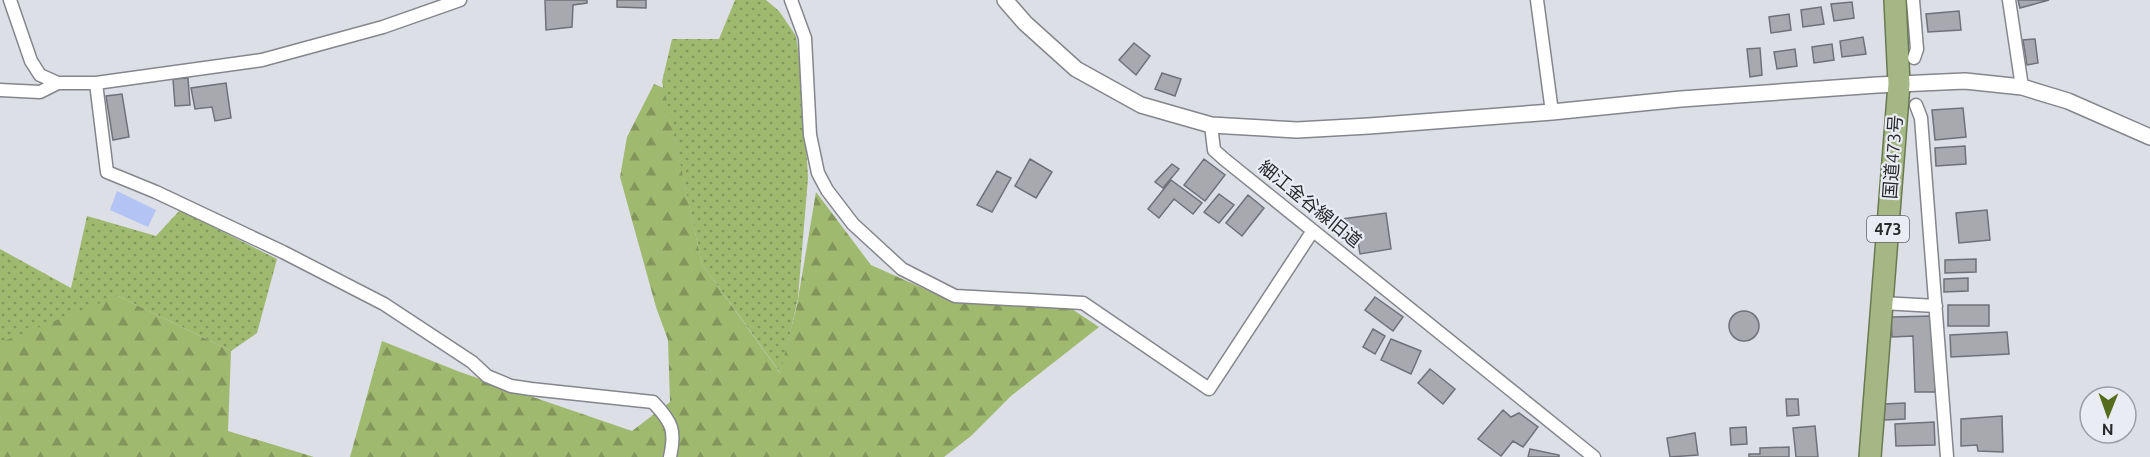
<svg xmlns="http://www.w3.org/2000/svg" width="2150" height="457" viewBox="0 0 2150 457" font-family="Ubuntu,'Noto Sans JP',sans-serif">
	<defs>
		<pattern id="grass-dots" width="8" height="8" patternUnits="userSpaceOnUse" patternTransform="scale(1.5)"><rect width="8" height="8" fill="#9fb96f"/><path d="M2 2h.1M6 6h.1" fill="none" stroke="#82965b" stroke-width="1.8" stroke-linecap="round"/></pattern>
		<pattern id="forest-firs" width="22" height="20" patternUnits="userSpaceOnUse" patternTransform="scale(1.5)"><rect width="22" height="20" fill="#9fb96f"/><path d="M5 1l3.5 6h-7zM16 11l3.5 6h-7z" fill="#82965b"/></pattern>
	</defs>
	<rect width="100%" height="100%" fill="#dcdfe6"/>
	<path fill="url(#grass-dots)" d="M735 0H766L779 11 796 36 802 76 808 178 798 298 781 374 702 264 662 82 672 39H719Z
		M180 210 277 259 257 333 231 351 118 296 0 356V249L71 288 87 216 156 236Z"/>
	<path fill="url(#forest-firs)" d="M654 84 664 88 702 264 780 373 797 305 816 192 871 265 945 298 1072 309 1099 327 1011 396 971 436 944 457H350L382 341 460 372 632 431 670 402 668 340 656 307 620 177 627 137Z
		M118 296 231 351 228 431 314 457H0V356L4 341Z"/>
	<path fill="#b2c3f4" d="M117 191 156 210 148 227 110 210Z"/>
	<path fill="#a7a9af" stroke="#6f7177" stroke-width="1.5" d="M545 0H587V3L573 5 572 27 546 30Z
		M617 0H646V8L617 7Z
		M2018 0H2049L2020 8Z
		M1852 2 1854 18 1834 21 1831 4Z
		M1821 7 1824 24 1803 27 1801 10Z
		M1959 11 1961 30 1928 32 1926 14Z
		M1789 14 1791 30 1771 33 1769 17Z
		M1863 37 1866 54 1842 57 1840 41Z
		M2035 39 2038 63 2027 65 2023 40Z
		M1134 43 1150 56 1136 75 1119 60Z
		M1832 44 1834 60 1814 63 1812 47Z
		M1760 48 1762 75 1750 77 1747 49Z
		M1795 49 1797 66 1777 69 1774 52Z
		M1162 73 1181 79 1175 96 1155 89Z
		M188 78 190 105 175 106 173 79Z
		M226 83 231 118 215 121 212 107 195 109 191 88Z
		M122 94 129 137 113 140 106 96Z
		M1963 108 1966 137 1935 140 1932 110Z
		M1965 146 1966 164 1936 166 1935 148Z
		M1030 159 1052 172 1036 198 1015 186Z
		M1204 159 1225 175 1205 201 1184 185Z
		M1172 164 1179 169 1163 188 1155 182Z
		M997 171 1011 178 992 212 977 205Z
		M1171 180 1202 203 1193 214 1174 199 1159 218 1148 209Z
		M1219 194 1234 205 1219 223 1204 212Z
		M1248 195 1264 208 1242 236 1226 223Z
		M1987 210 1990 240 1959 243 1956 213Z
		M1386 213 1391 249 1360 254 1357 235 1344 237 1342 219Z
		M1976 259V272L1945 273V260Z
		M1968 278V291L1944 292V279Z
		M1375 297 1403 317 1393 331 1365 310Z
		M1948 305H1989V326H1948Z
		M1729 326a15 15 0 1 1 30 0a15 15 0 1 1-30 0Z
		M1933 316 1935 392H1915L1913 336 1892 337 1891 317Z
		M1373 329 1385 336 1375 354 1363 347Z
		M2007 332 2009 354 1951 357 1950 335Z
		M1391 339 1421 351 1411 374 1381 360Z
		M1430 369 1455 389 1443 404 1418 383Z
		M1786 399H1798L1799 415 1787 416Z
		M1905 403V419L1884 420V404Z
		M1503 410 1511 417 1519 413 1538 427 1523 447 1513 441 1501 456 1478 439Z
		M2002 416 2003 452 1978 451 1977 445 1961 446V419Z
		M1934 422 1935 445 1896 446 1895 424Z
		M1815 426 1818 457H1796L1793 428Z
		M1746 427 1747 444 1731 445 1730 428Z
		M1695 433 1698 455 1670 457 1667 438Z
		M1789 447V457H1749V454H1760V448Z
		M1530 449 1559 455V457H1528Z"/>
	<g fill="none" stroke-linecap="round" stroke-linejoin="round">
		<defs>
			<path id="minor" d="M10 0 31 61 40 75 58 83H96L262 60 383 27 460 0
				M791 0 805 38 810 135 818 173 827 190 853 224 902 269 955 296 1083 303 1209 389 1312 232
				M1537 0 1552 112
				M1913 0 1917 49 1914 58
				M2009 0 2022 87
				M96 83 107 172 156 192 283 252 384 304 472 362 487 376 511 386 531 389 653 402C672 422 676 430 670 457
				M0 90 40 92 58 83
				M1916 105 1921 118 1947 457
				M1211 125 1214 150 1224 159 1594 457
				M1882 303 1936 306"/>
			<path id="tertiary" d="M1005 0 1025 23 1076 69 1141 105 1211 125 1297 130 1369 126 1552 112 1681 99 1877 85 1965 81 2022 87 2068 101 2150 137"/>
			<path id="trunk" d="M1870 457 1899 84 1895 0"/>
		</defs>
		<use href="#minor" stroke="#84868c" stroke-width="15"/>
		<use href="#tertiary" stroke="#84868c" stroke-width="18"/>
		<use href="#trunk" stroke="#6a7a51" stroke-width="24"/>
		<use href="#minor" stroke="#fff" stroke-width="12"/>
		<use href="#tertiary" stroke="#fff" stroke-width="15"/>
		<use href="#trunk" stroke="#a4b784" stroke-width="21"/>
	</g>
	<g text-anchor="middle" stroke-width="4.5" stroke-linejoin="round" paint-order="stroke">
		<rect fill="#eaecf3" stroke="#626467" stroke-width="1.5" x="1867" y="216" width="42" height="26" rx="4.5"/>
		<g font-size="16" font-weight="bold" fill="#28292b">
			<text x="1888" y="235">473</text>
		</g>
		<g font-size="18" fill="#28292b" stroke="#eaecf3">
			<text transform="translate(1893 157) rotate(-86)" y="6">国道473号</text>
			<text transform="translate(1310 204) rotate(39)" y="6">細江金谷線旧道</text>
		</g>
	</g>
	<g transform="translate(2108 415) rotate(181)"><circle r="28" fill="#eaecf3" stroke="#9c9ea3" stroke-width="1.5"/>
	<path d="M0-4.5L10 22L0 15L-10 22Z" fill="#546c1c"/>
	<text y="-9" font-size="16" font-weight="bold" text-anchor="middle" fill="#28292b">N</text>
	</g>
</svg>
